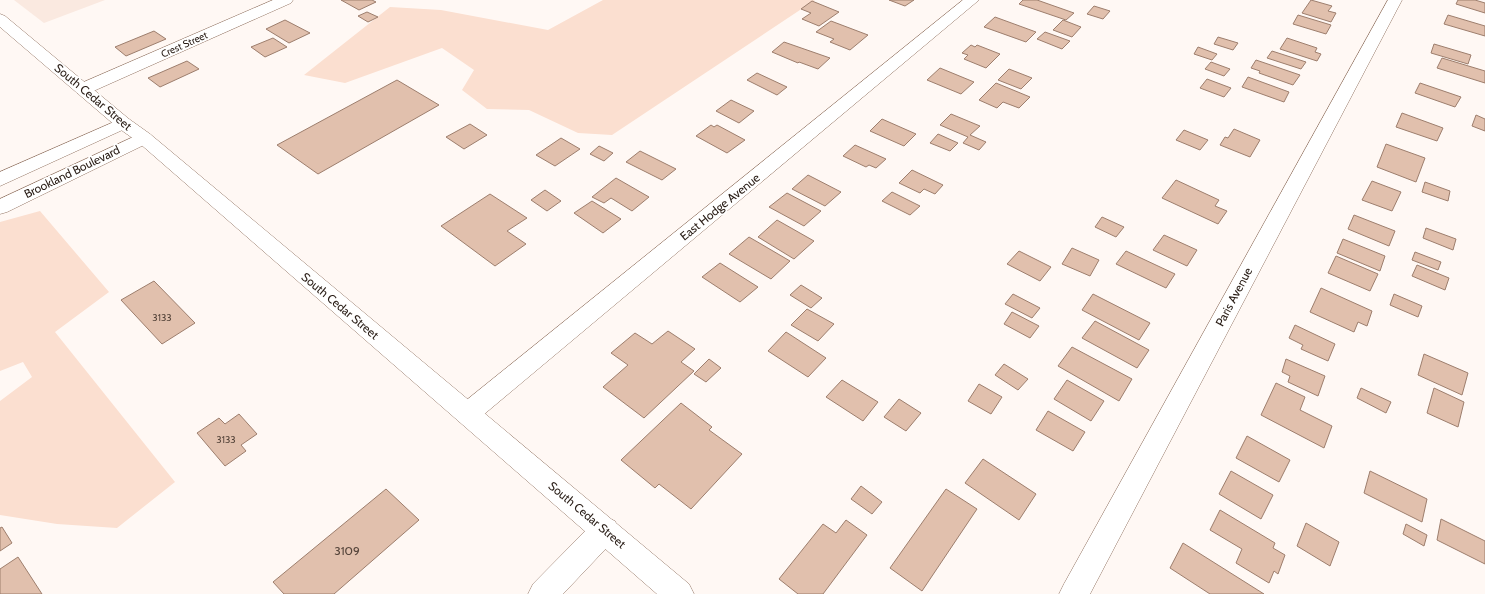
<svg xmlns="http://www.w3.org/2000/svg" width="1485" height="594" viewBox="0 0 1485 594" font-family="Cabin,sans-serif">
	<rect width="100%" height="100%" fill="#fff8f4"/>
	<path fill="#fae9e0" d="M14 0H105L44 23Z"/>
	<path fill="#fbdfd0" d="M603 0H815L612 135 578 133 529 110 487 109 462 90 474 70 442 48 345 83 304 75 390 7 441 10 548 30Z
		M40 211 109 292 55 332 175 482 117 528 57 524 0 515V401L32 377 23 362 0 371V222Z"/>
	<path fill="#e1c0ad" stroke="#9d7e6d" d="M341 0H372L376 2 359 10Z
		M889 0H914L905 6Z
		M1023 0H1037L1074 13 1066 20 1019 4Z
		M1311 0 1332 6 1328 11 1336 13 1331 22 1302 13Z
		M1458 0H1475L1485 3V13L1456 4Z
		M812 1 839 12 819 26 802 19 811 13 801 9Z
		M1094 6 1110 11 1103 19 1087 14Z
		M367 12 378 17 368 22 358 16Z
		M1298 15 1331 25 1326 34 1293 24Z
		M1448 15 1485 26V36L1444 24Z
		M995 17 1036 32 1026 42 984 27Z
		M285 20 310 33 289 43 266 29Z
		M1063 20 1081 27 1072 37 1053 30Z
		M831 21 868 35 850 50 830 42 834 39 816 32Z
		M154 31 166 39 126 56 115 47Z
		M1045 32 1070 41 1062 49 1037 39Z
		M1218 37 1238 43 1233 50 1214 44Z
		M273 38 287 47 265 57 251 47Z
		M1287 38 1317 48 1315 52 1321 54 1317 61 1280 49Z
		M784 42 830 58 818 69 799 62 798 63 772 52Z
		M1434 44 1471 55 1468 64 1431 53Z
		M971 45 975 47 977 45 1000 54 986 68 964 59 968 55 962 53Z
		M1198 47 1217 54 1212 60 1194 54Z
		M1272 51 1306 62 1301 69 1267 58Z
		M1442 58 1485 71V83L1437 68Z
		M1256 60 1300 75 1293 85 1259 73 1260 71 1251 68Z
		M187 61 199 69 160 87 148 78Z
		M1211 62 1230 69 1224 76 1205 69Z
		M940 68 974 82 961 94 927 80Z
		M1009 69 1032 78 1021 89 998 80Z
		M757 73 787 87 777 95 747 80Z
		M1248 77 1289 92 1284 102 1242 87Z
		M1207 79 1231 88 1224 97 1200 88Z
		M397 80 439 105 318 174 277 145Z
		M996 83 1030 97 1019 108 1003 102 997 108 979 100Z
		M1420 83 1461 97 1455 107 1415 93Z
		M731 100 754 111 739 123 716 111Z
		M1402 113 1443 128 1437 141 1396 127Z
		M951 114 980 126 970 135 986 142 979 150 963 143 968 137 940 125Z
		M1476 115 1485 119V131L1472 126Z
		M882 119 916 134 904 146 870 131Z
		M470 124 487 135 464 149 446 137Z
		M711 125 714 127 717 125 745 140 727 153 696 136Z
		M1234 129 1260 140 1250 157 1220 145 1225 137 1228 138Z
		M1184 130 1208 140 1200 150 1176 140Z
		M938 134 958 143 950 151 930 143Z
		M561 138 580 149 555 166 536 155Z
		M1386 144 1425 158 1416 182 1377 167Z
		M855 145 886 159 876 168 869 165 866 167 843 156Z
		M599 146 613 153 604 161 590 154Z
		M640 151 676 169 662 180 626 162Z
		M912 170 943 185 935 194 924 189 920 193 899 183Z
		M808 175 841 192 825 206 792 189Z
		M616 178 649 197 632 211 611 198 604 203 592 197Z
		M1176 180 1219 200 1215 206 1227 211 1218 224 1162 198Z
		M1372 181 1401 192 1392 211 1362 200Z
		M1425 182 1450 191 1448 201 1422 192Z
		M545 190 561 201 547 211 531 200Z
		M892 192 920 206 910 215 882 201Z
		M787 193 821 211 804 226 769 207Z
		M490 194 527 218 507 231 526 244 495 266 441 226Z
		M592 201 621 219 603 233 574 213Z
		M1354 215 1395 231 1389 246 1348 229Z
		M1102 217 1124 227 1116 237 1095 227Z
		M777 220 814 241 794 259 758 237Z
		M1426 228 1456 239 1453 250 1423 238Z
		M1164 235 1197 250 1187 266 1153 250Z
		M749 237 790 261 771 279 729 254Z
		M1343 239 1385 256 1380 271 1337 253Z
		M1072 248 1099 260 1090 276 1062 264Z
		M1019 251 1051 267 1040 281 1007 264Z
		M1126 251 1175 274 1166 288 1116 264Z
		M1415 252 1441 262 1438 270 1412 260Z
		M1336 256 1378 274 1370 291 1328 273Z
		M720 263 758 287 740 302 702 277Z
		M1417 265 1449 278 1445 290 1412 276Z
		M154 281 195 323 162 344 121 300Z
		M801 285 822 298 811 308 790 295Z
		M1321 288 1372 311 1367 326 1358 322 1354 332 1310 312Z
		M1013 294 1040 308 1032 318 1005 304Z
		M1093 294 1150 323 1139 340 1082 310Z
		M1394 294 1422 306 1418 317 1390 305Z
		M807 309 834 324 818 341 791 325Z
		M1012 312 1039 326 1030 338 1004 324Z
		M1095 321 1149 350 1137 368 1082 338Z
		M1295 325 1335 344 1328 361 1301 349 1303 345 1289 338Z
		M668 331 695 349 681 362 694 371 644 418 603 387 628 365 611 353 635 333 652 344Z
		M786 332 826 358 808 377 768 351Z
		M1072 347 1132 379 1119 401 1058 366Z
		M1424 354 1468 373 1462 395 1418 375Z
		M709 359 721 368 706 382 694 374Z
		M1286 359 1325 376 1318 396 1288 382 1290 376 1282 372Z
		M1004 364 1028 379 1018 390 995 375Z
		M842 380 878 402 863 421 826 397Z
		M1067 380 1104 401 1091 421 1054 399Z
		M1276 383 1305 397 1300 410 1332 426 1324 448 1261 415Z
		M979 384 1002 397 991 414 968 401Z
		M1361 388 1391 402 1386 413 1357 398Z
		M1434 388 1464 402 1458 427 1427 413Z
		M899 399 921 413 906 431 884 417Z
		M681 403 712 427 709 430 742 454 691 509 659 484 655 488 621 460Z
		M1048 411 1085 432 1073 451 1036 430Z
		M239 414 257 434 241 445 246 451 225 466 197 433 219 418 225 424Z
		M1247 436 1290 460 1279 482 1236 458Z
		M983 459 1036 494 1019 520 965 483Z
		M1231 471 1273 495 1261 519 1219 494Z
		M1370 471 1427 499 1422 522 1364 493Z
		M861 486 882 502 872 514 851 499Z
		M386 489 419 520 334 594H284L273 582Z
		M946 489 977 509 922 591 890 568Z
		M1220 510 1275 543 1273 548 1285 555 1278 574 1274 571 1269 583 1236 563 1242 549 1210 530Z
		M1441 519 1485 541V564L1437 540Z
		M846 520 867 535 823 594H798L779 579 823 524 836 533Z
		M1306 523 1339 542 1330 566 1297 546Z
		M1406 524 1427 535 1424 546 1403 534Z
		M2 527 12 543 0 551V528Z
		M1183 543 1264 594H1210L1170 568Z
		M18 557 42 594H0V569Z"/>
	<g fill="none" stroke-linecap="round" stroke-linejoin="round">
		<defs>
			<path id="street" d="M273 0H293L291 3 89 93 83 94 77 93 74 89 77 85Z
				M963 0H979L476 421 467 425 458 421 455 414 458 407Z
				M1388 0H1402L1090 594H1059L1064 584Z
				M123 118 129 119 132 123 129 127 0 186V172Z
				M144 132 150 134 153 138 150 142 7 212 0 214V199Z
				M605 517 615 521 619 530 615 539 563 594H528L533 584 595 521Z"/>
			<path id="primary" d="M0 14 5 16 129 119 150 134 689 584 694 594H657L138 142 117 127 0 27Z"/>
		</defs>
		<use href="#street" stroke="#927463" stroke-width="1"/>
		<use href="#primary" stroke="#927463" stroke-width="1"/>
		<use href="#street" fill="#fff" fill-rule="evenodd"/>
		<use href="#primary" fill="#fff" fill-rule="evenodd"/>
	</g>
	<g text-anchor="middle" stroke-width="3.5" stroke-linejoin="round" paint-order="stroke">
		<g font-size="10" fill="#281c15" stroke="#fff">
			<text transform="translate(184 44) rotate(-24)" y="4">Crest Street</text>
		</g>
		<g font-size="10" fill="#56453b">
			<text x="162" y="321">3133</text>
			<text x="226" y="443">3133</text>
		</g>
		<g font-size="12" fill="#281c15" stroke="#fff">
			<text transform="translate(93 97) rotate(40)" y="4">South Cedar Street</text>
			<text transform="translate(72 172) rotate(-26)" y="4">Brookland Boulevard</text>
			<text transform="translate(720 207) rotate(-39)" y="4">East Hodge Avenue</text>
			<text transform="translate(1234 297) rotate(-62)" y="4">Paris Avenue</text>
			<text transform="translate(340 306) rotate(40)" y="4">South Cedar Street</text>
			<text transform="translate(587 515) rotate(40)" y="4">South Cedar Street</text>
		</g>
		<g font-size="12" fill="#56453b">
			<text x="347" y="555">3109</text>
		</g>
	</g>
</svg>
